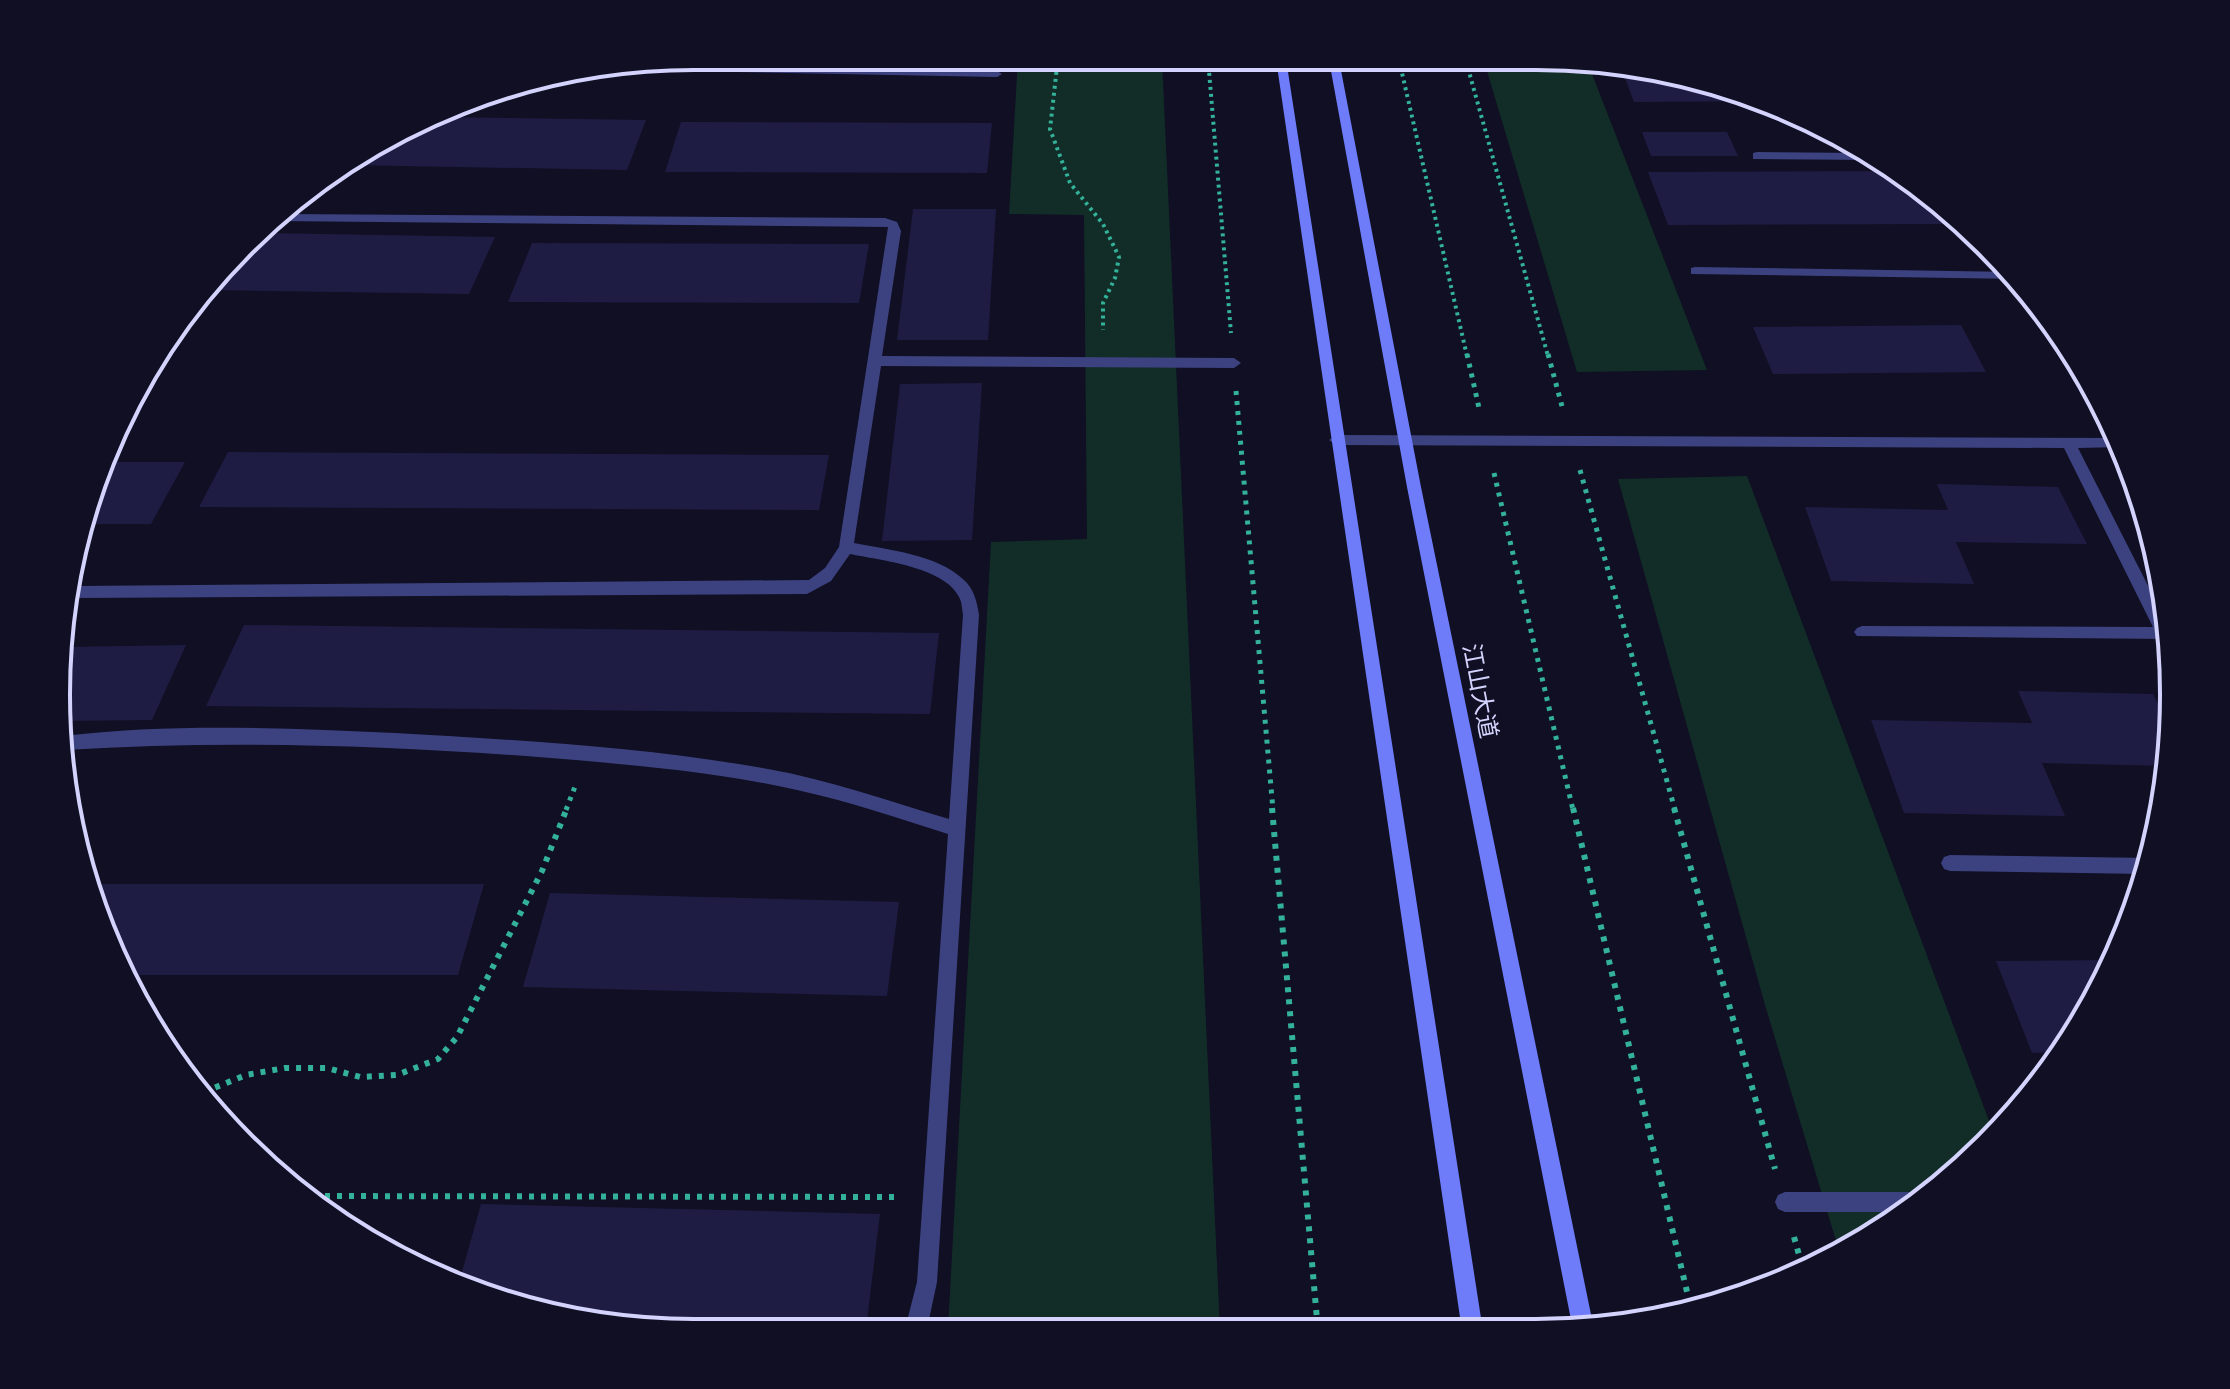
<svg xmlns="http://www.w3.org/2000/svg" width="2230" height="1389" viewBox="0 0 2230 1389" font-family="'Archivo Narrow','Noto Sans SC',sans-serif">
	<rect width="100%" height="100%" fill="#100f23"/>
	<path fill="#122d28" d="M1018 58 1162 59 1220 1330 948 1329 991 542 1087 539 1084 215 1009 214Z
		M1484 61H1587L1707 370 1577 372Z
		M171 332H185L117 446H111L164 339Z
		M1747 476 1994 1134 1956 1175 1854 1248 1840 1254 1765 1005 1618 479Z"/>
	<path fill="#1f1c43" d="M1619 62 1764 100 1763 101 1634 102Z
		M438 117 646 120 627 170 349 165Z
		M681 122 992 123 987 173 665 172Z
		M1642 132H1727L1738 156H1651Z
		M1895 171 1924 188 1961 224 1668 225 1648 172Z
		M913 209H996L988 340H897Z
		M264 233 495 237 469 294 210 290Z
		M532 243 869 244 859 303 508 302Z
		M1961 325 1986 372 1773 374 1753 327Z
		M982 383 972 540 882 541 900 384Z
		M228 452 829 455 819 510 199 507Z
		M103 462H185L151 524H84L90 490Z
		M1937 484 2058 487 2087 544 1956 542 1974 584 1831 581 1805 507 1948 510Z
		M2130 512H2145L2156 556H2155Z
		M244 625 939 633 930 714 206 706Z
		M186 645 152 720 60 721 56 694 64 647Z
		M2018 691 2153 694 2173 734 2168 766 2042 763 2065 816 1904 813 1871 720 2032 723Z
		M87 884H484L458 975H127L90 899Z
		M550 893 899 902 887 996 523 987Z
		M2114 960 2108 976 2061 1052 2032 1053 1996 961Z
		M481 1204 880 1214 866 1329 612 1328 458 1286Z"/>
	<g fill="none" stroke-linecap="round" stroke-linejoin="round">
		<path stroke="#33b199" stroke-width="4" stroke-dasharray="3 4" stroke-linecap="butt" d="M1058 58 1050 129 1070 183 1103 224 1119 257 1115 278 1103 303V330
			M1208 59 1231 333
			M1399 60 1467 356
			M1466 61 1548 356"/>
		<path stroke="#33b199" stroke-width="5" stroke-dasharray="4 6" stroke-linecap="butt" d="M1467 354 1479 408
			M1548 354 1563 410
			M1236 391 1273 810
			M1580 470 1675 810
			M1494 473 1573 810
			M566 810 576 784"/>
		<path stroke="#33b199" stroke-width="6" stroke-dasharray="5 7" stroke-linecap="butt" d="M1272 808 1318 1331
			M1573 808 1692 1313
			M1674 808 1775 1169
			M204 1092 246 1075 285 1068H327L360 1077 397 1075 438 1059 457 1037 542 871 567 808
			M301 1196 896 1197
			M1794 1237 1803 1269"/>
		<path fill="#3c4280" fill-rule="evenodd" d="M646 64 997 71 1002 74 997 77 628 70 623 68Z
			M1757 152 1864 153 1875 160 1753 159V153Z
			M281 214 885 218 897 222 901 231 882 356 1234 358 1241 363 1234 368 881 366 854 543C888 550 937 554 964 580 974 589 977 602 979 615L937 1282 927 1329H905L917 1282 948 834C898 818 848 801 797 790 712 771 624 764 538 757 380 745 223 740 65 750L63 736C172 723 286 728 395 733 519 740 646 747 768 769 830 780 889 801 949 819L963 615C962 609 962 602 959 597 945 567 879 560 850 554L831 581 807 594 72 598 74 586 809 580 825 568 839 547 888 227 275 221Z
			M1695 267 2014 272 2020 279 1691 274V268Z
			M1336 435 2117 438 2121 447 2078 448 2169 627V639L1857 636 1854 632 1857 628 1862 626 2153 627 2064 448 1336 445 1329 440Z
			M1950 855 2150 858 2152 859 2147 874 1950 871 1944 869 1941 863 1944 857Z
			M1785 1192H1919L1927 1196 1904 1212H1785L1778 1209 1775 1202 1778 1195Z"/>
		<path fill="#6e7cf9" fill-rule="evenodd" d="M1276 59H1286L1483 1331H1462Z
			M1329 60H1339L1421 487 1594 1329 1573 1330 1407 487Z"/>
	</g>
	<g text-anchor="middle" stroke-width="8" stroke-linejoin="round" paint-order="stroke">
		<g font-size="24" fill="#d3d3fd" stroke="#100f23">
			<text transform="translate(1480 691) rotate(79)" y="8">江山大道</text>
		</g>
	</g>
	<path d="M0 0H2230V1389H0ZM694 70H1536A624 624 0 0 1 2160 694V695A624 624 0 0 1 1536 1319H694A624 624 0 0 1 70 695V694A624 624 0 0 1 694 70Z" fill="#100f23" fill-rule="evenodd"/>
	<path fill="none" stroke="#d3d3fd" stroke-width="4" d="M694 70H1536A624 624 0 0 1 2160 694V695A624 624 0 0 1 1536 1319H694A624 624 0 0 1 70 695V694A624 624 0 0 1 694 70Z"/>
</svg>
